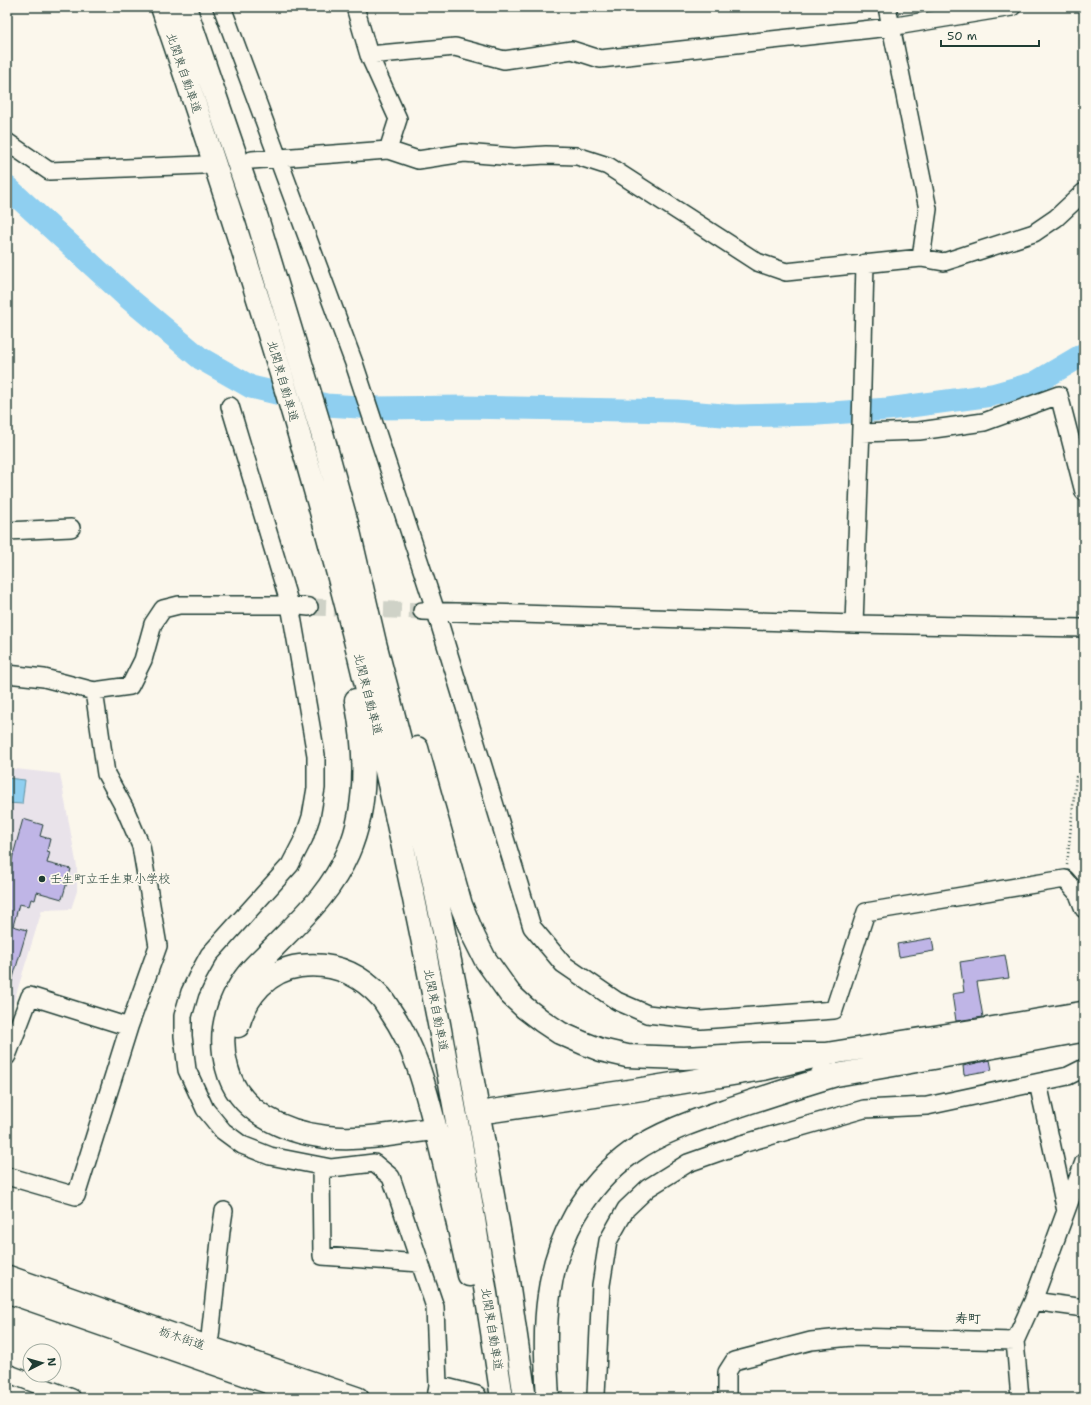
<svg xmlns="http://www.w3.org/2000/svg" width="1091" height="1405" viewBox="0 0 1091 1405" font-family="'Shantell Sans','Klee One',sans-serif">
	<rect width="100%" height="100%" fill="#fbf7ec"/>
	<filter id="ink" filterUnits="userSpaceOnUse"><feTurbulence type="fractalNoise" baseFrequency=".025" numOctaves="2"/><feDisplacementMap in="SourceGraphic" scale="8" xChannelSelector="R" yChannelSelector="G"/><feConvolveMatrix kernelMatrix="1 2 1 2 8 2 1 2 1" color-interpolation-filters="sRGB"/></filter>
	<g filter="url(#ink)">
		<path fill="#e9e3ea" d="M7 768 60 774 77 867V891L71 909 42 910 10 1014 7 1013Z"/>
		<path fill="#8fcff0" stroke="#6295a5" d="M7 778 25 780 22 804 7 803Z"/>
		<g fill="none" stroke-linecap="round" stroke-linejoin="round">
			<path stroke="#8fcff0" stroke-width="23" d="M7 187 127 297 200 358 251 387 326 405 376 408 465 407 677 411 734 416 818 414 888 409 992 395 1035 383 1084 354"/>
		</g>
		<path fill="#bfb5e6" stroke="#1f3d34" d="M23 819 43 825 40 836 50 839 47 851 50 852 47 863 71 869 62 899 37 892 35 900 31 899 29 906 19 904 13 926 27 930 10 988H7V877Z
			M932 938 934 951 899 957 897 944Z
			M1005 955 1009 978 977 982 983 1017 956 1021 952 994 964 992 960 962Z
			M990 1060 992 1070 964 1075 963 1066Z"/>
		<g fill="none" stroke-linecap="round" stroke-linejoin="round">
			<path stroke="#cfd2c7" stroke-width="17" stroke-dasharray="17 8" stroke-linecap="butt" d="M309 607 422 611
				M477 1395 491 1398"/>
			<defs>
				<path id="minor" d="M222 7 354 363 436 612 532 927 563 964 617 1001 647 1014 701 1020 834 1010 866 912 1065 879 1078 894 1084 909
					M355 7 369 55 398 119 388 150
					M887 7 928 209 921 258
					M369 55 455 47 504 60 572 50 600 59 890 27 1012 7
					M7 142 49 171 202 165
					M252 160 388 150 418 160 464 153 514 157 546 155 577 156 608 166 757 262 786 272 921 258 944 262 1034 233 1056 218 1084 192
					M230 406 290 605 316 755V788L311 817 304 838 290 865 209 955 198 975 190 992 183 1016V1036L187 1070 205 1109 223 1131 242 1145 270 1156 331 1168 374 1163 391 1177 435 1307 438 1385 436 1398
					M861 433 919 431 984 422 1059 395 1084 492
					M7 531 71 528
					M422 611 854 624 1084 628
					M854 624 861 427 865 263
					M7 674 44 678 94 691 130 686 143 660 153 624 163 609 179 605H290L309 607
					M7 1056 30 996 129 1027 158 946 141 846 125 809 106 774 94 691
					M1038 1083 1066 1211
					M321 1166 322 1256 420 1263
					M7 1176 76 1196 129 1027
					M1033 1301 1084 1308
					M209 1347 221 1231 224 1211
					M7 1373 72 1398
					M438 1385 477 1395
					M595 1398 596 1395 601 1285 608 1241 626 1209 648 1188 688 1163 742 1144 864 1109 927 1106 1068 1076 1084 1068
					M727 1398V1372L734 1361 811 1341 851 1337 1015 1341
					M1020 1398 1015 1341 1033 1301 1084 1162"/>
				<path id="major" d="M972 1031 1084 1012
					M974 1051 1084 1031
					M7 1276 209 1347 358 1398
					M7 1292 312 1398"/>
				<path id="highway" d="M162 7C234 218 303 431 357 648 418 895 465 1146 502 1398
					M185 7 257 218 322 433 348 527 375 643 405 759 433 879 462 1019 508 1281 525 1398
					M356 700C366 751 369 805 348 853 330 894 303 917 273 948 261 960 247 972 239 987 224 1012 219 1039 227 1068 238 1112 284 1132 326 1137 358 1141 393 1134 425 1130
					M417 748 461 905 474 937 485 959 510 994 525 1008 542 1021 560 1033 583 1043 601 1050 627 1056 684 1058 762 1054H826
					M238 1026C246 996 268 970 300 966 332 962 359 973 381 997 385 1002 388 1007 391 1012 414 1045 424 1083 434 1122 447 1172 458 1224 469 1275
					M821 1076 836 1075 974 1051
					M492 1111 636 1090 763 1069 826 1054 972 1031
					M548 1398C546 1364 544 1329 549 1295 556 1238 585 1186 632 1152 659 1133 694 1121 726 1110 762 1098 799 1086 836 1075"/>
			</defs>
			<use href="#minor" stroke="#1f3d34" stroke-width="20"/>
			<use href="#major" stroke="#1f3d34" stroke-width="24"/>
			<use href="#highway" stroke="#1f3d34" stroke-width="25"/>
			<path stroke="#1f3d34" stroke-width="2.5" stroke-dasharray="1 3" stroke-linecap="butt" d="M1067 865 1076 777 1084 778"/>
			<use href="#minor" stroke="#fbf7ec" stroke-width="17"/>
			<use href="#major" stroke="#fbf7ec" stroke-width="21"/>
			<use href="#highway" stroke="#fbf7ec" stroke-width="22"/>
		</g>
	</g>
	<circle fill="#1f3d34" stroke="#fbf7ec" stroke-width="1.5" cx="42" cy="879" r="4"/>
	<g text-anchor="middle" stroke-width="3.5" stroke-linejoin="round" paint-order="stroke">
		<g font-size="12" fill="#1f3d34" stroke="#fbf7ec">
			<text transform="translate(184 73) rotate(71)" y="4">北関東自動車道</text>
			<text transform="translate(283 381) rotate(74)" y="4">北関東自動車道</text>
			<text transform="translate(368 694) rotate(76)" y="4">北関東自動車道</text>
			<text transform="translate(436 1010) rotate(79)" y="4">北関東自動車道</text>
			<text transform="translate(492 1329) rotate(81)" y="4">北関東自動車道</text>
			<text transform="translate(182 1338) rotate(19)" y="4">栃木街道</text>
		</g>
		<g font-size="12" fill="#1f3d34" stroke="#fbf7ec" text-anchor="start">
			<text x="50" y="883">壬生町立壬生東小学校</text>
		</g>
		<g font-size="13" font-weight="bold" fill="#1f3d34" stroke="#fbf7ec">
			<text x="968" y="1323">寿町</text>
		</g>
	</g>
	<rect width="1091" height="1405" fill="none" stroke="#fbf7ec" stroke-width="24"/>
	<rect x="12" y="12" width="1067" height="1381" fill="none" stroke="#1f3d34" stroke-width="1.5" filter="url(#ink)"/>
	<g transform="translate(42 1363) rotate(84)"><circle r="19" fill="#fbf7ec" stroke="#a3ada2"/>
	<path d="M0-3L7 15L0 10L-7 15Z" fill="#1f3d34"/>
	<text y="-6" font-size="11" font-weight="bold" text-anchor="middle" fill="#1f3d34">N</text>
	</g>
	<path d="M941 40v6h98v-6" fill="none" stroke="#1f3d34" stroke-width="2"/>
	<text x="947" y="40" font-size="12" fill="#1f3d34" stroke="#fbf7ec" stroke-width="3" paint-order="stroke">50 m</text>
</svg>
